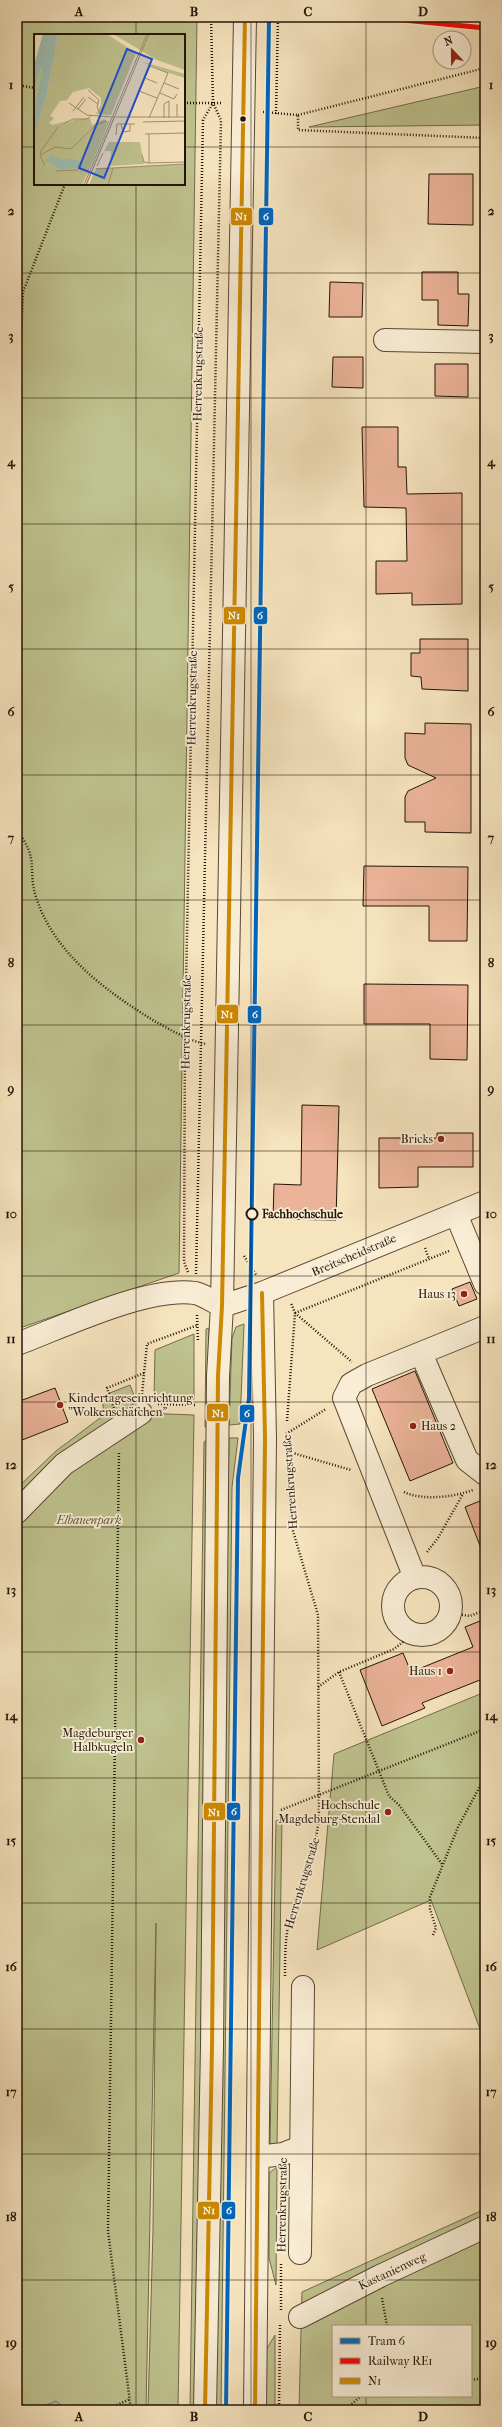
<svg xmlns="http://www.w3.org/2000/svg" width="502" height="2427" viewBox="0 0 502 2427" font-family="'IM FELL French Canon',serif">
	<rect width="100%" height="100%" fill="#f6e4be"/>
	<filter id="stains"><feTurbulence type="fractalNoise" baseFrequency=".005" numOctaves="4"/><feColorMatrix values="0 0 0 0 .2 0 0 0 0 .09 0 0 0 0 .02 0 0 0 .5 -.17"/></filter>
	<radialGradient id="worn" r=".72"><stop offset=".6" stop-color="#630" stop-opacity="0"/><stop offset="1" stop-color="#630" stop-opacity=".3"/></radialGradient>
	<path fill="#bfc38f" stroke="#716c4a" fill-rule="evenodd" d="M17 17 197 18 179 1273 17 1329ZM35 35H184V184H35Z
		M485 86V125L309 127Z
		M244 1324 240 1424 229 1425 232 1338 236 1327Z
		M209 1328V1427H205L206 1329Z
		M194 1334V1399L154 1398 155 1350Z
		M130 1385 141 1413 194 1415 178 2410H148L153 2230 156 1923 146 2410H17V1488L56 1451 104 1415 102 1396Z
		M209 1438 196 2410H190L204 1442Z
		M229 1438H238L232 1487 221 2410H215Z
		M485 1692V2042L431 1900 317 1950 334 1754Z
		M282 1818 277 2145 270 2144 276 1821Z
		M277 2167 276 2285 269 2258V2173Z
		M485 2209V2410H299L302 2292ZM333 2326H471V2396H333Z
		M275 2335V2410H263L266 2350Z"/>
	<path fill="#9dbfb2" stroke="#6c7b6d" d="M17 2389C23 2417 36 2409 56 2401L67 2410H17Z"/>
	<path fill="#ebb398" stroke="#231405" d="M429 174H473V225L428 224Z
		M422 272H458V294H469L468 326 438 325V300H422Z
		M330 282 363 283 362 317H329Z
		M333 357H363V388L332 387Z
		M435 364H468V397L435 396Z
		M362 427H398V467H406L407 494 462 493V604L412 605V593L376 594V561H407L406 508 364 507Z
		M420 639H468V691L422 689 421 677 411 676V653H420Z
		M425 723 471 724V833L425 832V822H405V797L408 791 436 778 408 765 405 758V733L425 734Z
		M364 866 468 867 467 941H429V906H363Z
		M364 984 468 985 467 1060 430 1059V1024H364Z
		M302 1105 339 1106 336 1220 273 1219 274 1184 301 1185Z
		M437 1133H473V1167H418V1187L379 1188V1138H437Z
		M470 1282 477 1299 459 1306 452 1289Z
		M415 1371 453 1463 410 1481 372 1389Z
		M55 1388 68 1422 17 1442V1402Z
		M485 1499V1556H484L465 1507Z
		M485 1619V1678L422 1703 425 1708 382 1726 360 1670 403 1653 411 1672 473 1647 465 1627Z"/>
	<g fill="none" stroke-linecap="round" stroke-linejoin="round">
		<defs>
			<path id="minor" d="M385 340 485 342
				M456 1214 485 1284
				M222 1306 262 1293 485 1202
				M17 1344C63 1327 147 1286 195 1293 204 1295 214 1302 222 1306
				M421 1353 467 1460 485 1474
				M17 1512 64 1464 141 1413
				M393 1606a29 29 0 1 1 58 0a29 29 0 1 1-58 0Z
				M415 1578 344 1398 351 1384 367 1375 485 1327
				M258 2157 283 2154 301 2147
				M300 2253 303 1987
				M300 2317 380 2276 485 2227
				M205 2410 212 2047 218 1376 222 1306 245 17
				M255 2410 265 1438 262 1293"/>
		</defs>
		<use href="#minor" stroke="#584833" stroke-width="24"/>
		<path stroke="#231405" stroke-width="2.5" stroke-dasharray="1 2" stroke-linecap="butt" d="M17 85 35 88
			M184 103H223
			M263 112 298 115V130L485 138
			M276 114 278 17
			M298 115 485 68
			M17 426 23 292 65 184
			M17 831C40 859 27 870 36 897 54 954 107 992 156 1022 171 1030 189 1041 206 1044
			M425 1248 429 1259
			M244 1256 256 1275
			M188 1272 184 1262 185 1036 203 120 213 103
			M196 1274 221 120 213 103 211 17
			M295 1313 449 1251
			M295 1313 352 1362
			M197 1315 198 1342
			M142 1394 147 1344 198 1325
			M158 1404 197 1405
			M114 1408 107 1388 144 1373
			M287 1421 295 1313 291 1303
			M286 1434 326 1409
			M286 1451 351 1470
			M119 1453 108 2231 131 2410
			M404 1492C423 1501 454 1497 473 1490
			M427 1552 438 1538 463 1494
			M450 1613 470 1616 485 1610
			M339 1672 389 1796 399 1805 442 1864
			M318 1687 339 1672 394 1649 413 1634
			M281 1810 485 1729
			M433 1935 436 1928 430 1909V1897L458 1827 485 1777
			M285 1976C285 1955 285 1934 291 1914 301 1875 318 1853 319 1810L318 1615 291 1524 287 1468
			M382 2298 387 2326
			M281 2310V2263
			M471 2380 485 2378
			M372 2396H416
			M106 2410 130 2399
			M279 2410 280 2325
			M345 2410 361 2396"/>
		<use href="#minor" stroke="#f9edd5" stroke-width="22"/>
		<defs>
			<path id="bus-1" d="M205 2410 212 2047 218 1376 222 1306 245 17
				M255 2410 265 1438 262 1293"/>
		</defs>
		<use href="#bus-1" stroke="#f9edd5" stroke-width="7"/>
		<use href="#bus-1" stroke="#cd8901" stroke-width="4"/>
		<defs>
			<path id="rail-1" d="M373 17 485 28"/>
		</defs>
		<use href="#rail-1" stroke="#f9edd5" stroke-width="8"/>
		<use href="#rail-1" stroke="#f00" stroke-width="5"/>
		<defs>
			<path id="tram-1" d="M226 2410 238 1478 249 1398 269 17"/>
		</defs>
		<use href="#tram-1" stroke="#f9edd5" stroke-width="7"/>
		<use href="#tram-1" stroke="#0065bd" stroke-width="4"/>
	</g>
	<path fill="none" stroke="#231405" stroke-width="1" stroke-opacity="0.55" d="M136 17V35M251 17V2410M366 17V2326M17 147H35M184 147H485M136 184V2410M17 273H485M17 398H485M17 524H485M17 649H485M17 775H485M17 900H485M17 1025H485M17 1151H485M17 1276H485M17 1402H485M17 1527H485M17 1652H485M17 1778H485M17 1903H485M17 2029H485M17 2154H485M17 2280H485M366 2396V2410"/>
	<circle fill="#231405" stroke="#f9edd5" stroke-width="1.5" cx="243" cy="119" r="3.5"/>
	<g fill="#8f2418" stroke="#f9edd5" stroke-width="1.5">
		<circle cx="441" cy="1139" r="4"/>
		<circle cx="464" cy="1294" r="4"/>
		<circle cx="60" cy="1405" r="4"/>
		<circle cx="413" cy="1426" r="4"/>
		<circle cx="450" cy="1671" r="4"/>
		<circle cx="141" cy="1740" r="4"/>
		<circle cx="388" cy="1812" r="4"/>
	</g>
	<circle fill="#f9edd5" stroke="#231405" stroke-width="2" cx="252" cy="1214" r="5.5"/>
	<g text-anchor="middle" stroke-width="3.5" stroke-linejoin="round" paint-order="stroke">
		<g font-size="12" fill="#231405" stroke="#f9edd5">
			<text transform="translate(198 374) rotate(-89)" y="4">Herrenkrugstraße</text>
			<text transform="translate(192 698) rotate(-89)" y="4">Herrenkrugstraße</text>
			<text transform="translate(186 1022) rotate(-89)" y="4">Herrenkrugstraße</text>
			<text transform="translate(354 1255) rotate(-23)" y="4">Breitscheidstraße</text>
			<text transform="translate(290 1482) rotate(-94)" y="4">Herrenkrugstraße</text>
			<text transform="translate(302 1883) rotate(-73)" y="4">Herrenkrugstraße</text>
			<text transform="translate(282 2205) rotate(-89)" y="4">Herrenkrugstraße</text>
			<text transform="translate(392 2271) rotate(-25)" y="4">Kastanienweg</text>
		</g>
		<g font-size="12" fill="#231405" stroke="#f9edd5" text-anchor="end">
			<text x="433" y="1143">Bricks</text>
			<text x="456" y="1298">Haus 13</text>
			<text x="68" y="1402" text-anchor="start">Kindertageseinrichtung<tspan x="68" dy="14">"Wolkenschäfchen"</tspan></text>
			<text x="421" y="1430" text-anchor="start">Haus 2</text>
			<text x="442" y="1675">Haus 1</text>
			<text x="133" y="1737">Magdeburger<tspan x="133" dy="14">Halbkugeln</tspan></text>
			<text x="380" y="1809">Hochschule<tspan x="380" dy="14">Magdeburg-Stendal</tspan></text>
		</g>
		<g font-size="12" font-weight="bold" fill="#231405" stroke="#f9edd5" text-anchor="start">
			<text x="262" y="1218">Fachhochschule</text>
		</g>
		<g font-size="12" font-style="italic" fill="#5a5135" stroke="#f9edd5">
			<text x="89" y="1524">Elbauenpark</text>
		</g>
	</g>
	<g transform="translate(34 34)">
		<rect width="151" height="151" fill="#f6e4be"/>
		<path d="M24 0H73L102 19 77 81 62 80 67 71V64L55 54 39 58 33 66 26 67 16 82 20 84 15 89 18 91 37 86 25 91 23 94 40 86 56 84 58 91 70 85 75 88 49 151 54 137 48 151H0V103L13 60ZM79 0H151V36L123 26ZM106 27 151 40V44L135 39ZM7 33 8 40 0 71V58ZM75 108H106L110 130 76 132 77 117H70ZM151 130V151H55L62 134Z" fill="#bfc38f"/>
		<path d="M9 0H24L13 60 0 103V71L8 39 7 33 0 58V31ZM18 121 28 126 34 124 46 127 49 135 47 141 45 134 25 135 18 129 13 128 11 126Z" fill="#9dbfb2"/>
		<path fill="none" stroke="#a29174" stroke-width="1" d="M111 44 123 49M130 49 145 55M54 56 65 66 63 73 67 81M105 57 123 64M126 59 140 65 143 60M54 63 64 70M35 69 53 81 78 83M44 75 52 65M39 77 50 63M79 83H151M143 83V70M94 84 116 32 134 39 115 84M130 84V70L135 67V84M109 88 151 87M87 90 89 98 96 97V90M111 100 151 99M82 101 83 90H101M6 121 21 113 37 115 62 91 72 87M108 121 110 128 115 129V100M115 129 151 128M11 132 6 121 7 117 24 93 39 85H53L58 81M63 132 69 119M62 135 151 130M22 137 44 136M50 151 113 0M52 151 80 84M52 151 115 0M74 151 79 134"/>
		<path fill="#1d4ed8" fill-opacity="0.15" stroke="#1d4ed8" stroke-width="2" d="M93 15 118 25 70 144 45 134Z"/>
		<rect width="151" height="151" fill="none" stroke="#231405" stroke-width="2"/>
	</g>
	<g stroke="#f9edd5" stroke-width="1.5">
		<rect x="230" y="207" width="23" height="19" rx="4" fill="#cd8901"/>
		<rect x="258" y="207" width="16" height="19" rx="4" fill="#0065bd"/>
		<rect x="223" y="606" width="23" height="19" rx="4" fill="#cd8901"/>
		<rect x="253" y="606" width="15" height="19" rx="4" fill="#0065bd"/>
		<rect x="216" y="1004" width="23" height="20" rx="4" fill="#cd8901"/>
		<rect x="247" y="1005" width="15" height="19" rx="4" fill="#0065bd"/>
		<rect x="206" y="1403" width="23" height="19" rx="4" fill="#cd8901"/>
		<rect x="239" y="1404" width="16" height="19" rx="4" fill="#0065bd"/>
		<rect x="226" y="1802" width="15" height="19" rx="4" fill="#0065bd"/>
		<rect x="203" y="1802" width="23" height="19" rx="4" fill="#cd8901"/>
		<rect x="221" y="2201" width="15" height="19" rx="4" fill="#0065bd"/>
		<rect x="197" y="2201" width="23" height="19" rx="4" fill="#cd8901"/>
	</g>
	<g font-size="11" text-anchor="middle" font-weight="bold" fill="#fff">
		<text x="241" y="220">N1</text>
		<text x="266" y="220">6</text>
		<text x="234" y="619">N1</text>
		<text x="260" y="619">6</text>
		<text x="227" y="1018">N1</text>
		<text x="255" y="1018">6</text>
		<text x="218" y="1417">N1</text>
		<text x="247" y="1417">6</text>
		<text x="234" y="1815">6</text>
		<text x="214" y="1816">N1</text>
		<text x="229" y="2214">6</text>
		<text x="209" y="2214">N1</text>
	</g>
	<rect width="502" height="2427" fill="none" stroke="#f6e4be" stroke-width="44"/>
	<rect x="332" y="2325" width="140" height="72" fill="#f9edd5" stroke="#a39682"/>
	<rect x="340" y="2338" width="20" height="6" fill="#0065bd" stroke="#a39682"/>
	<text x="368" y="2345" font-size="12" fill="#231405">Tram 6</text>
	<rect x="340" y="2358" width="20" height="6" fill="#ff0000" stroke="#a39682"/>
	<text x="368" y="2365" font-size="12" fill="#231405">Railway RE1</text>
	<rect x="340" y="2378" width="20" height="6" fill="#cd8901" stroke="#a39682"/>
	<text x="368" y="2385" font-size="12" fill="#231405">N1</text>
	<g transform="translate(452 50) rotate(338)"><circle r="19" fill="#f9edd5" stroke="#a39682"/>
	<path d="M0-3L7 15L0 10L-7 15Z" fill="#8f2418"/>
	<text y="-6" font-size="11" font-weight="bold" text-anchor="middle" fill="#231405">N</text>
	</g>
	<rect x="22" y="22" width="458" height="2383" fill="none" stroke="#231405" stroke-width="1.5"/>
	<g font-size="13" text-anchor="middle" font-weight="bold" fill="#231405">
		<text x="79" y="16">A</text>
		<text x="194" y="16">B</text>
		<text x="308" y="16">C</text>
		<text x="423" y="16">D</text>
		<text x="11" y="89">1</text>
		<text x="491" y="89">1</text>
		<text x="11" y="215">2</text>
		<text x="491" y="215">2</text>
		<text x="11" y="340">3</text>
		<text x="491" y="340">3</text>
		<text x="11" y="466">4</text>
		<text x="491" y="466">4</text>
		<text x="11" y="591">5</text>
		<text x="491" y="591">5</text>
		<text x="11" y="716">6</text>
		<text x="491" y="716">6</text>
		<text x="11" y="842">7</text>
		<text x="491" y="842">7</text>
		<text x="11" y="967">8</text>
		<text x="491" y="967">8</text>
		<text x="11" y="1093">9</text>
		<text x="491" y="1093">9</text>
		<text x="11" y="1218">10</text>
		<text x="491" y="1218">10</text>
		<text x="11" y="1343">11</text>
		<text x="491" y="1343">11</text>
		<text x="11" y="1469">12</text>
		<text x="491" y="1469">12</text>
		<text x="11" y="1594">13</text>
		<text x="491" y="1594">13</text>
		<text x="11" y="1720">14</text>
		<text x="491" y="1720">14</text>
		<text x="11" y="1845">15</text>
		<text x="491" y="1845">15</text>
		<text x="11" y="1971">16</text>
		<text x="491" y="1971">16</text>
		<text x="11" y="2096">17</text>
		<text x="491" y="2096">17</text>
		<text x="11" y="2221">18</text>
		<text x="491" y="2221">18</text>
		<text x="11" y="2347">19</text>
		<text x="491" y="2347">19</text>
		<text x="79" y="2421">A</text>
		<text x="194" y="2421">B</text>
		<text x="308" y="2421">C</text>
		<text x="423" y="2421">D</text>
	</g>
	<rect width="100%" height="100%" filter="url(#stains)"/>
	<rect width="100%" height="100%" fill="url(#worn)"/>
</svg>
